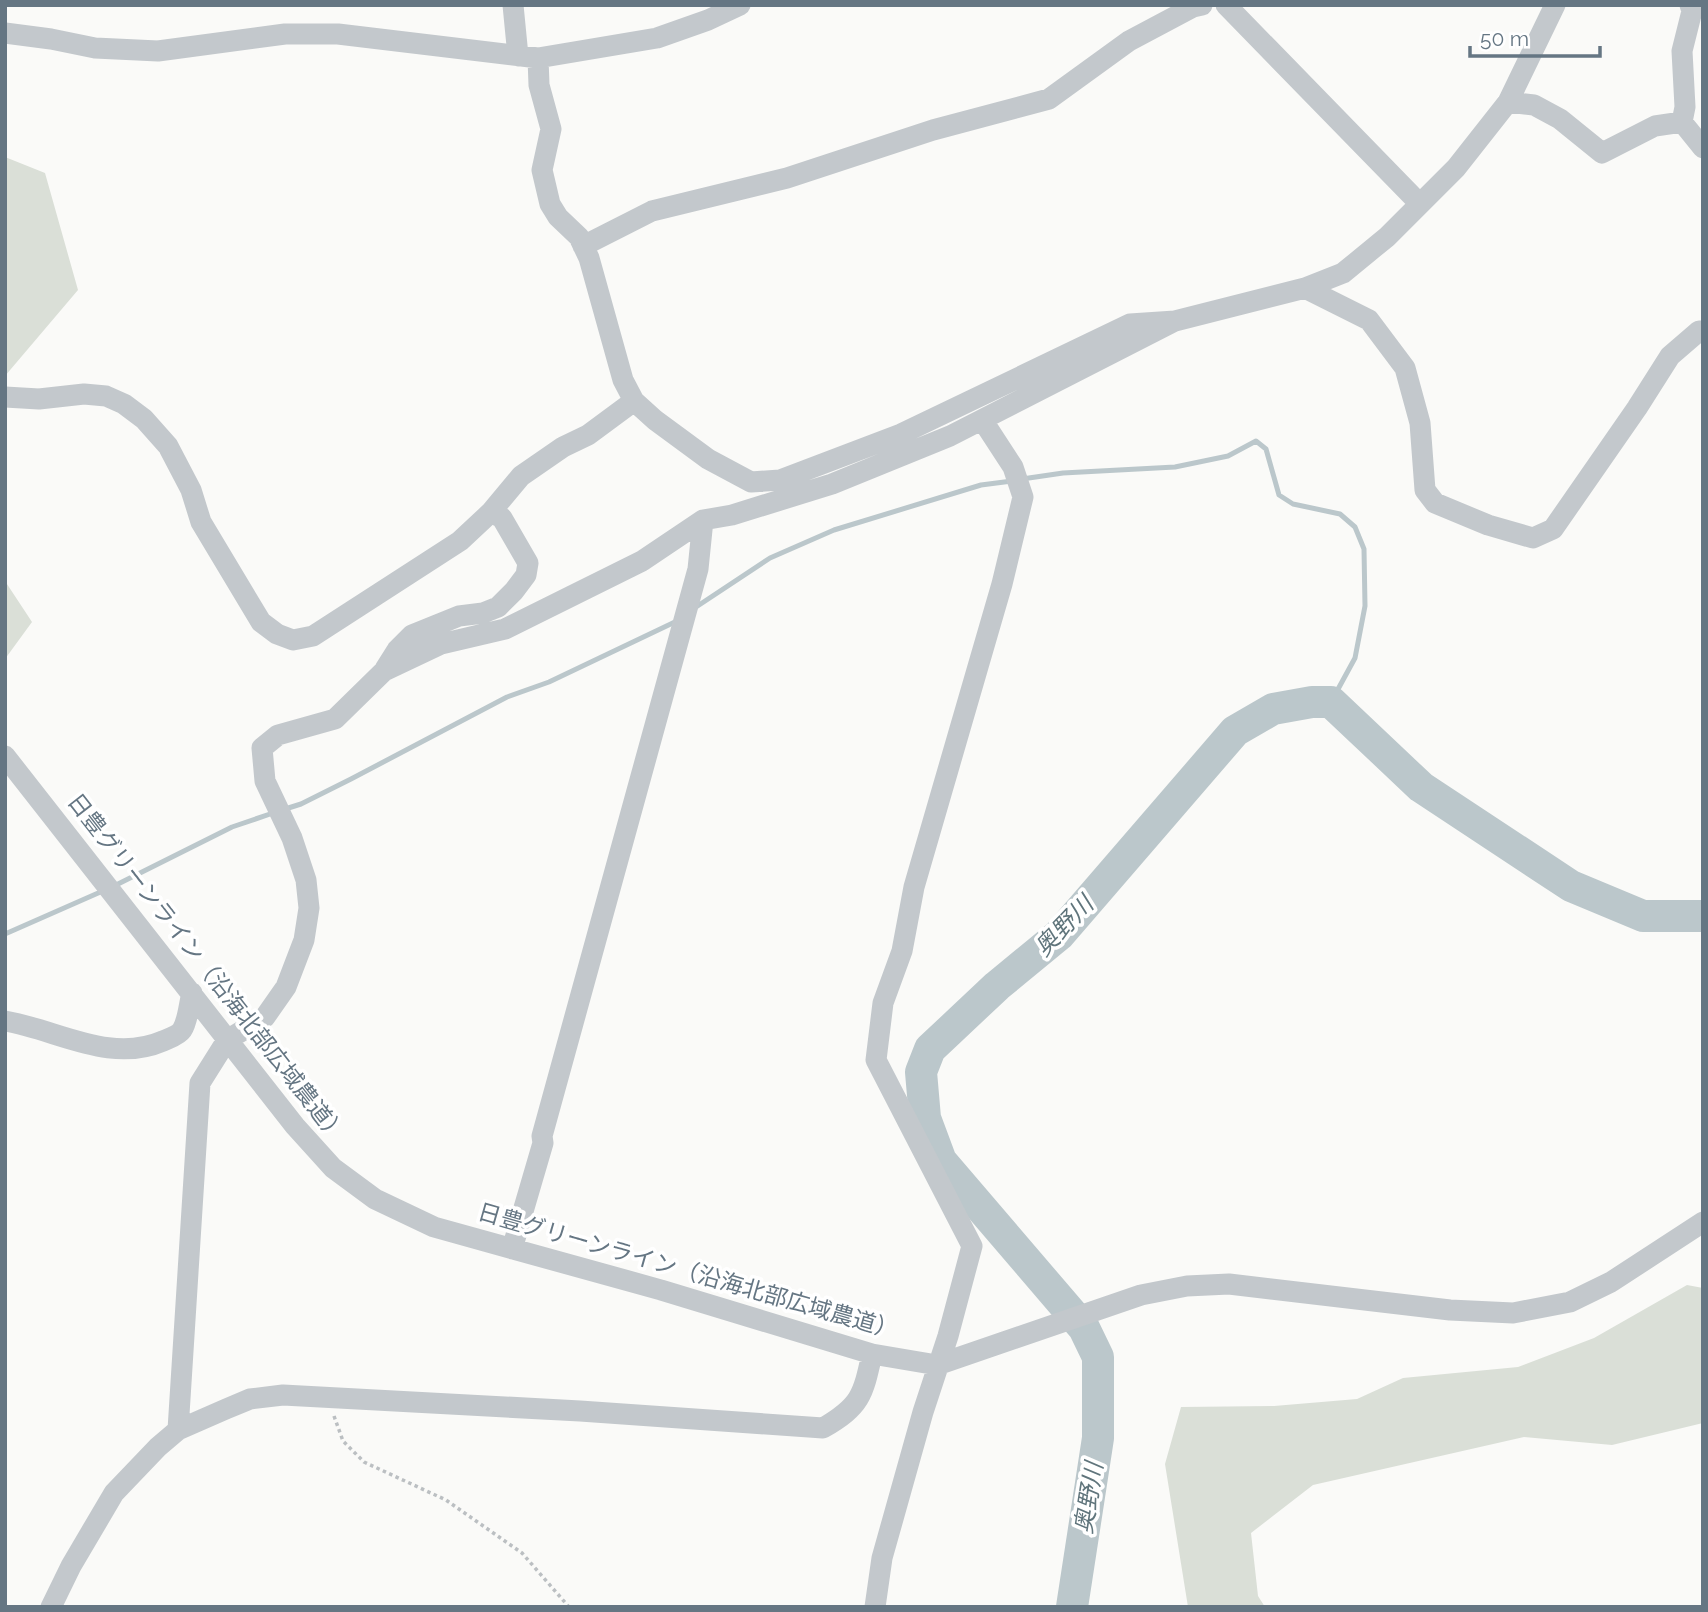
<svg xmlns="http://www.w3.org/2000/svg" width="1708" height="1612" viewBox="0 0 1708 1612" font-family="Raleway,'Noto Sans JP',sans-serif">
	<rect width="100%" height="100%" fill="#fafaf8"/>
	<path fill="#dadfd7" d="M5 157 45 173 78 290 5 376Z
		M5 581 32 622 5 659Z
		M1687 1285 1703 1288V1423L1612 1445 1524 1437 1313 1485 1251 1533 1258 1596 1265 1607H1188L1165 1464 1181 1407 1274 1406 1357 1399 1403 1378 1518 1367 1594 1338Z"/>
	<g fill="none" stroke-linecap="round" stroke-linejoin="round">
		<path stroke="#bbc7cb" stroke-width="5" d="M1022 479 1063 473 1175 467 1228 456 1256 441 1266 449 1279 495 1293 504 1340 514 1355 527 1364 549 1365 606 1355 658 1331 702
			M693 609 770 558 834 530 981 485 1012 481
			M282 810 301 804 351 779 507 697 549 682 677 621
			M114 886 232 827 273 813
			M5 934 105 890"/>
		<path stroke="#bbc7cb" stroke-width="32" d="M1072 1607 1098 1438V1357L1084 1328 941 1161 925 1118 921 1072 930 1049 997 986 1059 935 1235 731 1273 709 1312 702H1331L1421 787 1571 886 1643 916H1703"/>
		<path stroke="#bbbfc2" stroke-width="3.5" stroke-dasharray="3.5 3.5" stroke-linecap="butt" d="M334 1416 343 1441 364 1462 446 1500 522 1553 569 1607"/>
		<path stroke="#c3c8cc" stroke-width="21" d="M513 5 518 56
			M1226 5 1420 204
			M5 33 51 39 95 48 158 51 285 34H338L538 58 657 38 708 20 740 5
			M538 58 539 85 551 129 542 170 550 204 558 217 579 237 589 258 623 380 634 401 655 420 708 459 751 482 780 480 901 434 1130 324 1175 321 1305 288 1343 273 1387 237 1456 168 1508 102 1534 105 1560 119 1602 153 1655 126 1682 122 1703 148
			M1508 102 1555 5
			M1682 122 1685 107 1682 51 1692 11 1690 5
			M583 246 652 211 787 178 933 130 1049 99 1129 41 1193 7 1202 5
			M1305 288 1369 320 1405 368 1420 423 1425 490 1435 503 1488 525 1533 538 1553 529 1637 408 1670 356 1699 331H1703
			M5 397 39 399 84 394 106 396 124 404 144 419 168 446 191 490 201 522 261 622 277 634 293 640 313 636 460 541 491 512 521 476 563 447 588 435 634 401
			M385 669 397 650 412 635 459 616 483 613 498 607 514 591 526 575 528 563 502 518 491 512
			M5 756 295 1126 333 1168 375 1199 434 1227 661 1290 872 1354 937 1365 1141 1295 1187 1286 1229 1284 1450 1310 1513 1313 1570 1302 1611 1282 1703 1222
			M5 1021C58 1030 110 1064 163 1041 169 1038 178 1036 182 1030 188 1021 189 1004 192 993
			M512 1249 543 1143 542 1136 698 569 703 520
			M178 1430 200 1083 227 1040 265 1017 286 987 304 940 309 908 306 880 292 838 265 781 262 748 278 735 335 719 384 671 441 644 505 629 642 561 703 520 732 515 832 484 950 436 1175 321
			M51 1607 71 1566 114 1493 158 1447 178 1430 226 1409 250 1399 283 1395 580 1411 823 1428C861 1406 863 1395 872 1354
			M875 1607 882 1558 923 1412 948 1336 972 1246 876 1060 883 1003 902 951 914 887 1002 584 1023 497 1013 467 983 421"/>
	</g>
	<g text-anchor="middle" stroke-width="7" stroke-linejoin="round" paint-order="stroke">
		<g font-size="23" fill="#657683" stroke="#fff">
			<text transform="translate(207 968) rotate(52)" y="8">日豊グリーンライン（沿海北部広域農道）</text>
			<text transform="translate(688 1271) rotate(16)" y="8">日豊グリーンライン（沿海北部広域農道）</text>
		</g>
		<g font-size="24" font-style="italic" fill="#60757c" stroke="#fff">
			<text transform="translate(1064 926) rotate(-46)" y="8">奥野川</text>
			<text transform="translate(1089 1498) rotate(-81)" y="8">奥野川</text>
		</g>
	</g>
	<rect width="1708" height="1612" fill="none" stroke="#657683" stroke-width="14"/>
	<path d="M1470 46v10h130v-10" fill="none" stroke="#657683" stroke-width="3.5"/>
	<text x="1480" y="46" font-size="21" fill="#657683" stroke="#ffffff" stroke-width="5" paint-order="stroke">50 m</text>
</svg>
